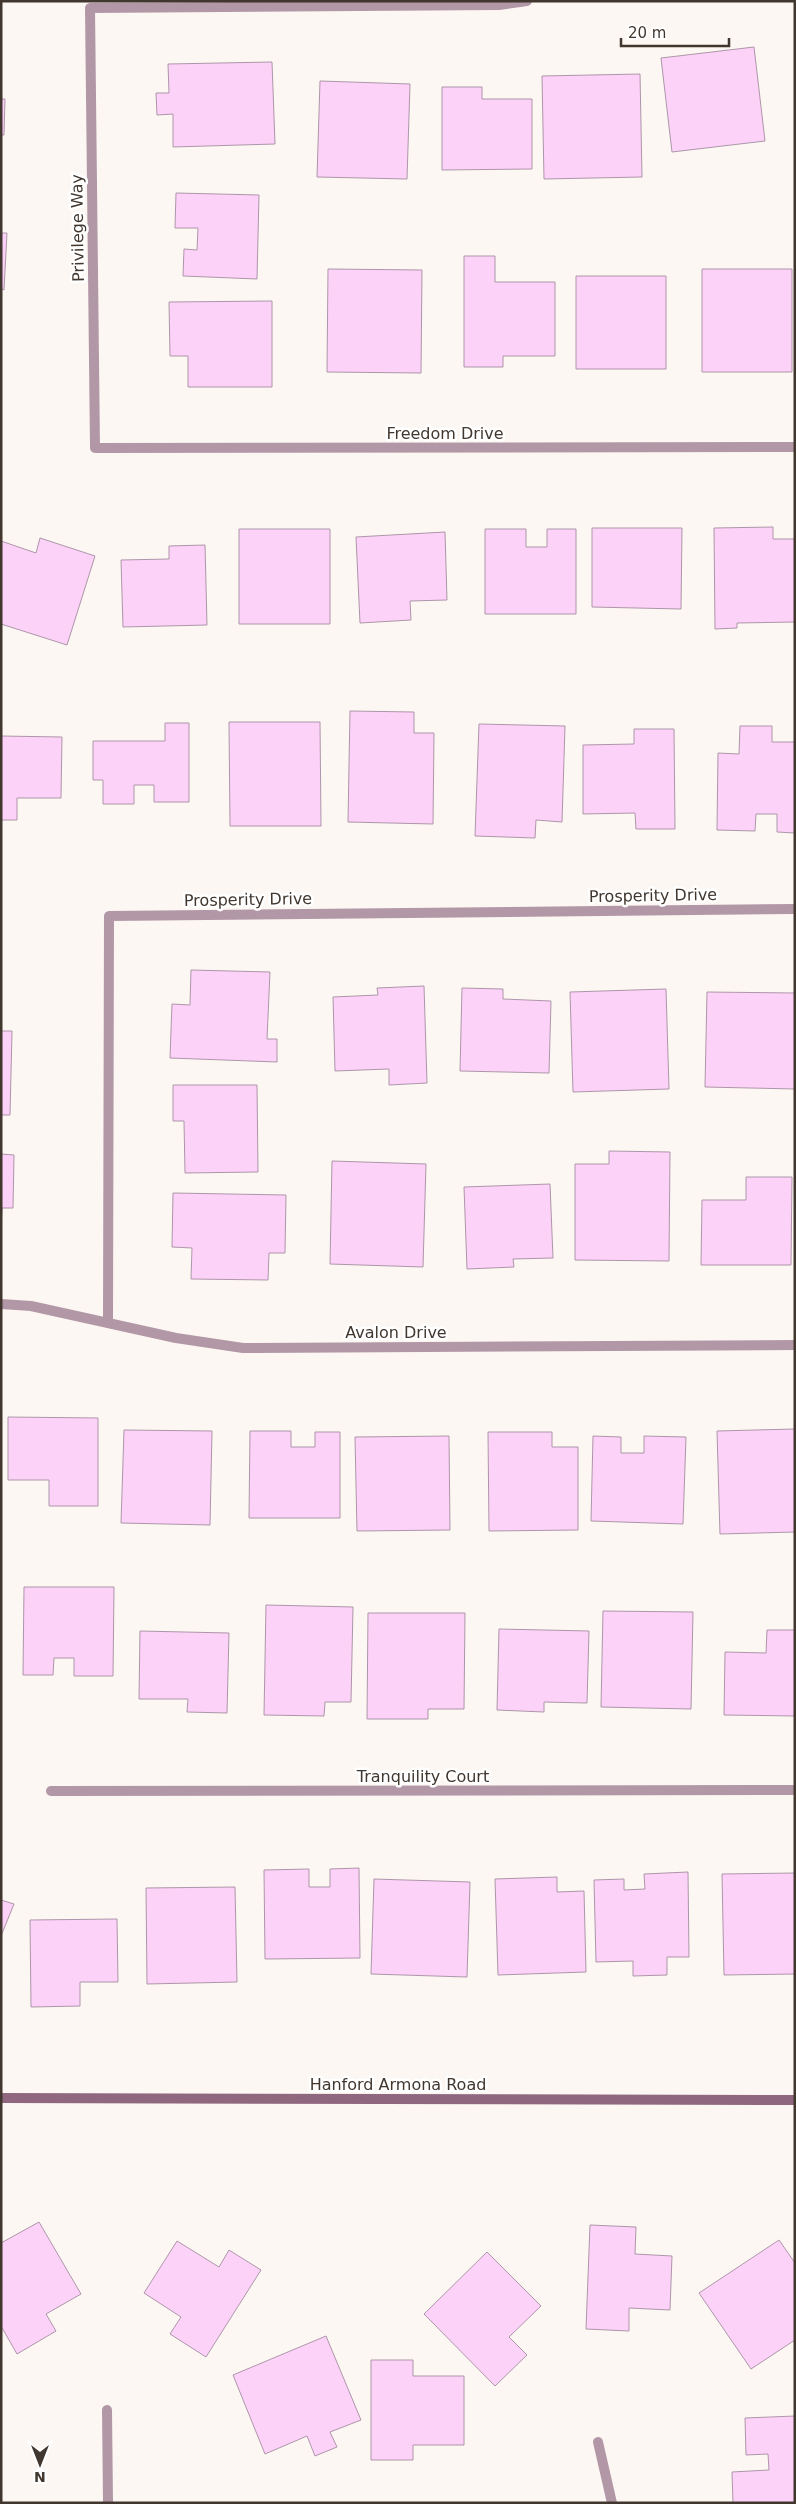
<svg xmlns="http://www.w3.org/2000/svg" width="796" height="2504" viewBox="0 0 796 2504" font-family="'DejaVu Sans',sans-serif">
	<rect width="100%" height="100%" fill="#fcf7f2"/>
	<path fill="#fdd2f8" stroke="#ad96aa" d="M754 47 765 141 672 152 661 58Z
		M272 62 275 144 173 147V114L157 115 156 93H169L168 64Z
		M640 74 642 177 544 179 542 76Z
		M320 81 410 84 407 179 317 177Z
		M442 87H482V99H532V169L442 170Z
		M1 99H5L4 135H1Z
		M176 193 259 195 257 279 183 276 184 249 197 250 198 228H175Z
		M1 233H7L4 290 1 289Z
		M464 256H495V282H555V356H503V367H464Z
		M328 269 422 270 421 373 327 372Z
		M702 269H792V372H702Z
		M576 276H666V369H576Z
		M272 301V387H188V356H170L169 302Z
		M773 527V539H795V622L737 623V628L715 629 714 528Z
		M592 528H682L681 609 592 607Z
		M239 529H330V624H239Z
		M485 529H526V547H547V529H576V614H485Z
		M445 532 447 600 410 601 411 620 360 623 356 537Z
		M40 538 95 556 67 645 1 624V541L36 553Z
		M205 545 207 625 123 627 121 560 169 559V546Z
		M350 711 414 712V733H434L433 824 348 822Z
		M229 722H320L321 826H230Z
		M165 723H189V802H154V785H134V804H103V780H93V741H165Z
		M479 724 565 726 562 822 536 820 535 838 475 836Z
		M740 726H772V742H795V833L777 832V814H756L755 831 717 830 718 753 739 754Z
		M634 729H674L675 829H636L635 813 583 814V745L634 744Z
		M1 736 62 737 61 798H17V820H1Z
		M191 970 270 972 267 1039H277V1062L170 1058 172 1004 190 1005Z
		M424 986 427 1083 389 1085V1069L335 1071 333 997 378 995 377 988Z
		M462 988 503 989V999L551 1001 549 1073 460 1071Z
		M666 989 669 1089 573 1092 570 992Z
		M707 992 795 993V1089L705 1087Z
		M1 1031H12L10 1115H1Z
		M173 1085H257L258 1172 185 1173 184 1121H173Z
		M609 1151 670 1152 669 1261 575 1260V1164H609Z
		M1 1154 14 1155 13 1208H2L1 1232Z
		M332 1161 426 1164 423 1267 330 1264Z
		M746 1177H792L791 1265H701L702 1200H746Z
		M550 1184 553 1258 513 1259 514 1267 467 1269 464 1187Z
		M173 1193 286 1195 285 1253H269L268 1280 191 1279 192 1248 172 1247Z
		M8 1417 98 1418V1506H49V1480H8Z
		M795 1429V1532L720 1534 717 1431Z
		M124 1430 212 1431 210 1525 121 1523Z
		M250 1431H291V1447H315V1432H340V1518H249Z
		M488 1432H552V1447H578V1530L489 1531Z
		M449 1436 450 1530 357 1531 355 1437Z
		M593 1436 621 1437V1453H644V1436L686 1437 683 1524 591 1521Z
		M24 1587H114L113 1676H74V1658H54L53 1675H23Z
		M266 1605 353 1607 351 1702H325L324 1716 264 1715Z
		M603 1611 693 1612 691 1709 601 1707Z
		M368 1613H465L464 1709H428V1719H367Z
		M499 1629 589 1631 587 1703 544 1702V1712L497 1710Z
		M767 1630H795V1716L724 1715 725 1652 766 1653Z
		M140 1631 229 1633 227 1713 187 1712 188 1699H139Z
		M359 1868 360 1958 265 1959 264 1870 309 1869V1887H330V1869Z
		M688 1872 689 1957H667V1975L633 1976V1961L596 1962 594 1880 624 1879V1890L645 1889 644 1874Z
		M795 1873V1974L724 1975 722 1874Z
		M557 1877V1892L584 1891 586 1972 498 1975 495 1879Z
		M374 1879 470 1882 467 1977 371 1974Z
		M235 1887 237 1982 147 1984 146 1888Z
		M1 1900 14 1904 1 1936Z
		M117 1919 118 1982H80V2006L31 2007 30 1920Z
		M39 2222 81 2294 46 2314 56 2331 17 2354 1 2326V2243Z
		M590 2225 636 2227 635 2254 672 2256 670 2310 629 2308V2331L586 2329Z
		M779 2240 795 2263V2340L751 2369 699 2293Z
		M177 2241 219 2267 229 2250 261 2270 206 2357 170 2334 181 2317 144 2293Z
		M487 2252 541 2306 509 2337 527 2355 495 2386 424 2314Z
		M326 2336 361 2420 330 2432 337 2447 315 2456 307 2436 265 2454 233 2375Z
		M371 2360H413V2376H464V2445H413V2460H371Z
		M795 2416V2503H733L732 2472 769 2470 768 2454 746 2455 745 2418Z"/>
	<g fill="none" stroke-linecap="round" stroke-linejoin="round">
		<path stroke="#b297a6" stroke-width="10" d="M527 1 499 5 90 8 95 448 795 447
			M1 1304 31 1306 176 1338 243 1348 795 1345
			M108 1323 109 916 795 909
			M51 1791 795 1790
			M107 2410 108 2503
			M598 2442 612 2503"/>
		<path stroke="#8f687f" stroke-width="10" d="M1 2098 795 2100"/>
	</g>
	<g text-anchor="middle" stroke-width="5" stroke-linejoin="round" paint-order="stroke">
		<g font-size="16" fill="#41372f" stroke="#fff">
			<text transform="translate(77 228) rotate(-91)" y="6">Privilege Way</text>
			<text x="445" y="439">Freedom Drive</text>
			<text transform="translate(653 895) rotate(-1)" y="6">Prosperity Drive</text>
			<text transform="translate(248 899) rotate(-1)" y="6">Prosperity Drive</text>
			<text x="396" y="1338">Avalon Drive</text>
			<text x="423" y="1782">Tranquility Court</text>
			<text x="398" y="2090">Hanford Armona Road</text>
		</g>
	</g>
	<rect width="796" height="2504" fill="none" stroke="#41372f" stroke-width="5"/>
	<g transform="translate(40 2464) rotate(180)" stroke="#ffffff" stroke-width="4" paint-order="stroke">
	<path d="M0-4L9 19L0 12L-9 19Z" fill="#41372f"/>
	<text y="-8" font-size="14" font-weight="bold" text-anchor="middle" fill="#41372f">N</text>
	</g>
	<path d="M621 38v8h108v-8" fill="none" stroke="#41372f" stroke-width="2.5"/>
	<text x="628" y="38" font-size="15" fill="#41372f" stroke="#ffffff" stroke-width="4" paint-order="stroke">20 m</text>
</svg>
